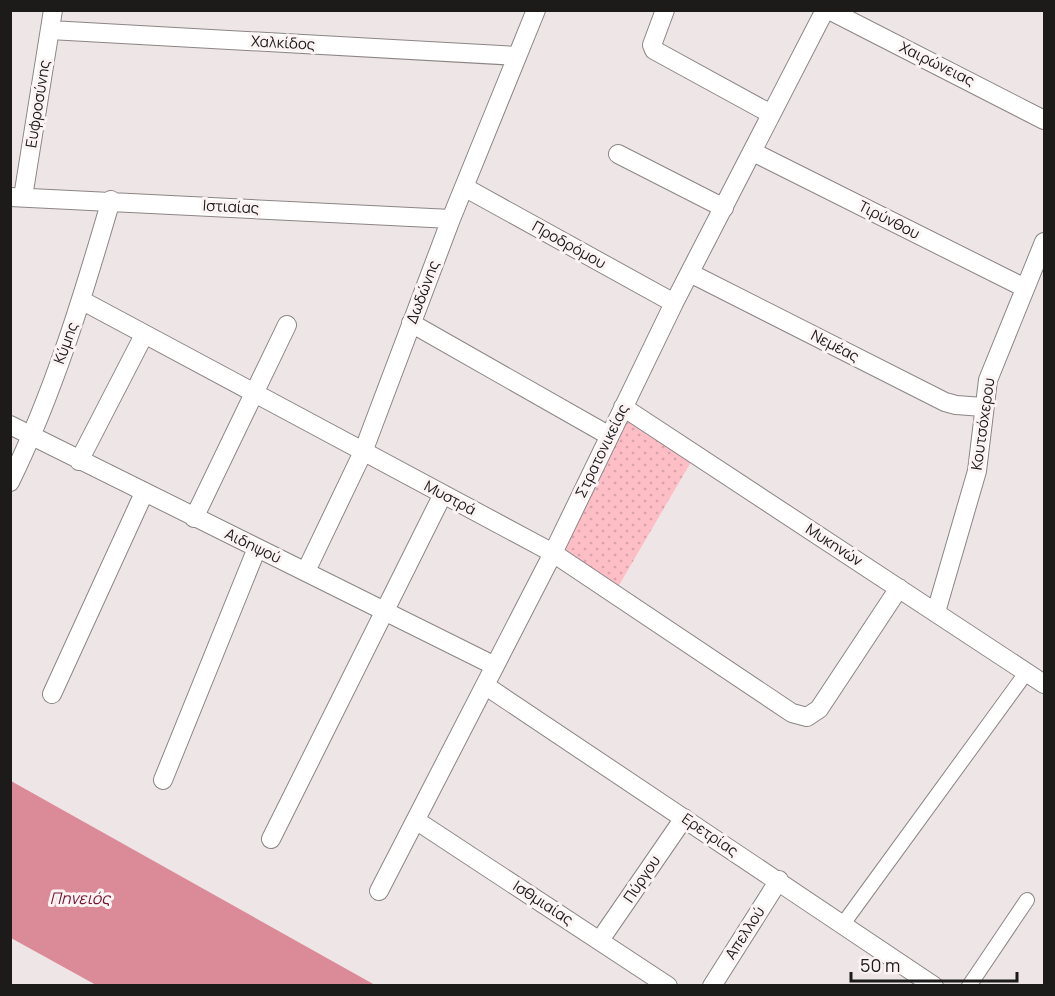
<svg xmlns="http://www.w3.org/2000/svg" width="1055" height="996" viewBox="0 0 1055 996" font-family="Manrope,sans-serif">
	<defs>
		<pattern id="park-dots" width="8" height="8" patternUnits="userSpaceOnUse" patternTransform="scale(1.5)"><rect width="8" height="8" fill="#febec6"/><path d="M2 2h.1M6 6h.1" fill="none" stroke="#d9a3aa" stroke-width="1.8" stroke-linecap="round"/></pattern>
	</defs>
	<rect width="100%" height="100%" fill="#eee6e6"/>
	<path fill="url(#park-dots)" d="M626 420 691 462 618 587 563 551Z"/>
	<path fill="#db8a97" d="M11 781 375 985H96L11 938Z"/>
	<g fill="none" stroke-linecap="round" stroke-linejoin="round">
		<defs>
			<path id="pedestrian" d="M843 924 1026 673
				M969 986 1027 900"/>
			<path id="minor" d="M665 10 652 45 654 50 771 114
				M829 10 1044 120
				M50 30 517 56
				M753 152 1025 288
				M618 154 724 208
				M464 187 674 303
				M10 197 451 219
				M23 197 53 10
				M690 273 945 402 956 405 983 407
				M81 300 553 553 792 713 807 717 819 709 899 588
				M411 323 608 435
				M623 407 1044 684
				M10 425 495 666
				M79 461 144 335
				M10 482C54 392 83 296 111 200
				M194 518 287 325
				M306 571 363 452 451 219 536 10
				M936 612 977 471 988 380 1044 242
				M486 686 934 986
				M52 694 144 493
				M163 780 257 548
				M417 821 668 986
				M271 839 443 494
				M379 891 553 553 674 303 825 10
				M600 940 684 818
				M712 986 779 880"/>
		</defs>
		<use href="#pedestrian" stroke="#8c8585" stroke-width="16"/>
		<use href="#minor" stroke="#8c8585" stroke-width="20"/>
		<use href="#pedestrian" stroke="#fff" stroke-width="14"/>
		<use href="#minor" stroke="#fff" stroke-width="18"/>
	</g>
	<g text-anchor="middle" stroke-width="6" stroke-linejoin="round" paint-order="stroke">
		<g font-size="15" fill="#1d1a1a" stroke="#fbf3f4">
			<text transform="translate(283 43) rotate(3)" y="5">Χαλκίδος</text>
			<text transform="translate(937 64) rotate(26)" y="5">Χαιρώνειας</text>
			<text transform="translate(38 104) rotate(-81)" y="5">Ευφροσύνης</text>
			<text transform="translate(231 207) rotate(3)" y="5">Ιστιαίας</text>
			<text transform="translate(889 220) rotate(27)" y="5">Τιρύνθου</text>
			<text transform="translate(569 245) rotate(29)" y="5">Προδρόμου</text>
			<text transform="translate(423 292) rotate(-69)" y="5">Δωδώνης</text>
			<text transform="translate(66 343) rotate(-70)" y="5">Κύμης</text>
			<text transform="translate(835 346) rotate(27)" y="5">Νεμέας</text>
			<text transform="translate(983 424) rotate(-82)" y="5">Κουτσόχερου</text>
			<text transform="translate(602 451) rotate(-64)" y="5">Στρατονικείας</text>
			<text transform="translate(450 498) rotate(28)" y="5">Μυστρά</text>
			<text transform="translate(834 545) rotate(33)" y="5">Μυκηνών</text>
			<text transform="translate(253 546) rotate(26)" y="5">Αιδηψού</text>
			<text transform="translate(710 835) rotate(34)" y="5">Ερετρίας</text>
			<text transform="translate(642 879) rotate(-56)" y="5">Πύργου</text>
			<text transform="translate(543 903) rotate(33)" y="5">Ισθμιαίας</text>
			<text transform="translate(745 933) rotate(-57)" y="5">Απελλού</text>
		</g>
		<g font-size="16" font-style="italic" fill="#751631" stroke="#fbf3f4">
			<text x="80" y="904">Πηνειός</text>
		</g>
	</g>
	<rect width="1055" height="996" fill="none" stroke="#1d1a1a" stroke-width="24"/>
	<path d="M851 972v9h166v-9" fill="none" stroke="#1d1a1a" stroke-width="3"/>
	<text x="860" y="972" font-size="18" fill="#1d1a1a" stroke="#fbf3f4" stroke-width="4.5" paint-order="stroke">50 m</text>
</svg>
